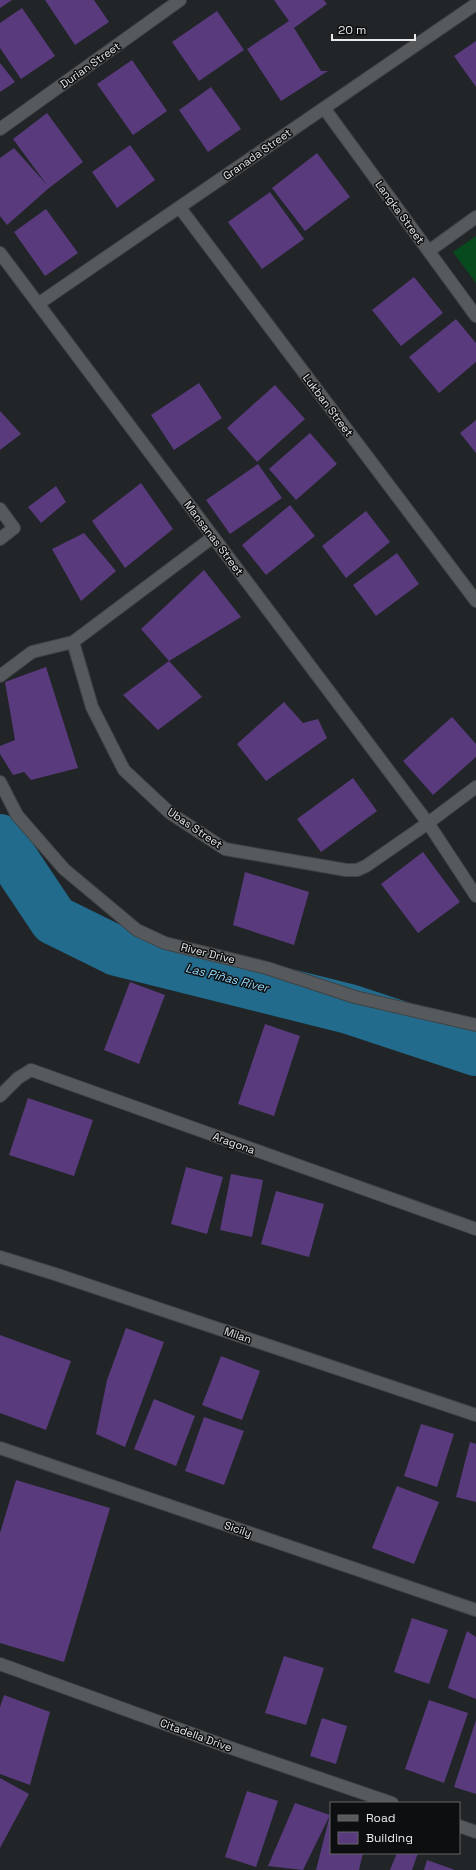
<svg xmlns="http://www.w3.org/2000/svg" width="476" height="1870" viewBox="0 0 476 1870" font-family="'Space Grotesk',sans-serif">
	<rect width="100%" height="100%" fill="#212528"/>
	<path fill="#074a1d" d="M476 236V283L453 252Z"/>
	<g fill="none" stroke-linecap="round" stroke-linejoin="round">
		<path stroke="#226b8c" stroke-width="50" d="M0 839 54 920 117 951 349 1009 476 1051"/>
	</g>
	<path fill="#593a7c" d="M0 0H12L0 8Z
		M45 0H94L109 22 75 45Z
		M274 0H324L327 4 294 28 321 71H328L281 101 247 49 289 21Z
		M22 8 55 56 21 79 0 48V23Z
		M217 11 244 50 199 81 172 42Z
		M476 41V87L454 56Z
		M132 60 167 111 133 135 97 84Z
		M0 63 15 82 0 92Z
		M211 87 241 129 208 152 179 110Z
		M47 113 83 162 49 188 7 225 0 216V158L14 148 47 185 13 139Z
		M130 145 155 180 117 208 92 172Z
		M317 153 350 197 305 231 272 188Z
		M270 192 304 239 262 269 228 222Z
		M46 209 78 253 45 276 14 232Z
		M414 277 443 313 401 346 372 310Z
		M456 319 476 343V362L439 393 409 357Z
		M199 383 222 418 174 450 151 415Z
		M275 385 305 419 257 462 227 428Z
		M0 411 21 434 0 450Z
		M476 420V453L460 433Z
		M310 433 337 464 296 500 269 469Z
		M258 464 282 498 230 534 206 500Z
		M141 483 173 529 125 568 92 521Z
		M56 486 66 502 41 523 28 507Z
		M290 505 315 536 266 575 242 545Z
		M366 511 390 542 346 578 322 546Z
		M84 533 116 571 81 601 52 549Z
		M397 553 419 584 376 616 353 585Z
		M204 570 241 617 169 661 141 629Z
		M169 661 202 697 158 730 123 695Z
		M46 667 78 768 31 780 24 772 13 775 0 754V746L15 740 5 682Z
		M284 702 303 723 318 719 327 738 266 781 237 744Z
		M452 717 476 744V757L433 795 403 761Z
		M353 778 377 811 321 852 297 819Z
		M423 852 460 902 418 933 381 884Z
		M245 872 309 892 294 945 233 925Z
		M130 982 165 995 139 1064 104 1050Z
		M265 1024 300 1036 274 1116 238 1104Z
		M28 1098 93 1120 74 1176 9 1155Z
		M186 1167 223 1177 207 1234 171 1224Z
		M231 1174 263 1180 252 1237 220 1230Z
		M276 1191 324 1204 309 1257 261 1244Z
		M126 1328 164 1342 125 1447 96 1434 107 1380Z
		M0 1335 71 1361 46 1430 0 1413Z
		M221 1356 260 1371 242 1420 202 1405Z
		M154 1399 195 1416 176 1466 134 1449Z
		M204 1417 244 1431 224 1485 185 1471Z
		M421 1424 454 1434 437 1487 404 1476Z
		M470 1442 476 1444V1502L456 1497Z
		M16 1480 110 1508 64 1662 0 1643V1533Z
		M397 1486 439 1502 414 1564 372 1548Z
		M412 1618 448 1630 429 1684 394 1672Z
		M467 1631 476 1637V1699L448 1688Z
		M284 1656 324 1668 306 1725 265 1713Z
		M4 1695 50 1712 30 1785 0 1774V1707Z
		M429 1700 468 1713 444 1783 405 1769Z
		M322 1718 347 1726 336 1764 310 1756Z
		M476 1720V1794L454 1787Z
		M0 1778 29 1794 0 1848Z
		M247 1791 278 1801 256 1867 225 1857Z
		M295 1803 330 1815 331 1813V1853H363L359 1870H316L330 1815 303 1870 268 1866Z
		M397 1853H418L412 1870H390Z
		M427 1860 455 1870H424Z"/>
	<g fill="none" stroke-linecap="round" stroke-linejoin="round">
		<defs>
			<path id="service" d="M0 676 32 652 73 642"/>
			<path id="minor" d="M324 108 476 316
				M0 129 180 0
				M180 208 476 601
				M429 251 476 217
				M0 253 428 823 476 896
				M38 304 476 4
				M0 509 14 528 0 539
				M213 537 73 642 92 707 124 770 170 813 225 849 346 870H357L366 866 428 823 476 787
				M0 782 17 815 64 869 137 930 165 943 267 968 355 997 476 1025
				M0 1096 18 1078 31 1070 476 1229
				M0 1257 58 1275 476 1415
				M0 1448 476 1610
				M0 1664 231 1748 392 1803
				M459 1826 476 1832"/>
		</defs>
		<use href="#service" stroke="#404345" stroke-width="14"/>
		<use href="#minor" stroke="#404345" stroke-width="14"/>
		<use href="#service" stroke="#565a5d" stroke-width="12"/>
		<use href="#minor" stroke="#565a5d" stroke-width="12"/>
	</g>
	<g text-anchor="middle" stroke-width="3" stroke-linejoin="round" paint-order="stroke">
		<g font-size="11" fill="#e7e9eb" stroke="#0c0e0f">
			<text transform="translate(90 65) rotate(-35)" y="4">Durian Street</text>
			<text transform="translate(257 154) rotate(-35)" y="4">Granada Street</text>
			<text transform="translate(400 212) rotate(54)" y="4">Langka Street</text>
			<text transform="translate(328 405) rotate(53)" y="4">Lukban Street</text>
			<text transform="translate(214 538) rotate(53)" y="4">Mansanas Street</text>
			<text transform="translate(195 828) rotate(34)" y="4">Ubas Street</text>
			<text transform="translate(208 953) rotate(14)" y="4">River Drive</text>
			<text transform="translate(234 1143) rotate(20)" y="4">Aragona</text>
			<text transform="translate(238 1335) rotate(19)" y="4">Milan</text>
			<text transform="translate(238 1529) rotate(19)" y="4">Sicily</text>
			<text transform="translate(196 1735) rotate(20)" y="4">Citadella Drive</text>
		</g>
		<g font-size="12" font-style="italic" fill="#94d6fb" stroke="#0c0e0f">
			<text transform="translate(227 978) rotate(14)" y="4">Las Piñas River</text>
		</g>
	</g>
	<rect x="330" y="1802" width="130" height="52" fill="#0c0e0f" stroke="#646667"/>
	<rect x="338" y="1815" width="20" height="6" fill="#565a5d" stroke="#646667"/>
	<text x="366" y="1822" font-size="12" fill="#e7e9eb">Road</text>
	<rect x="338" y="1832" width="20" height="12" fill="#593a7c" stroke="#646667"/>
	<text x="366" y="1842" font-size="12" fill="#e7e9eb">Building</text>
	<path d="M332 34v6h83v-6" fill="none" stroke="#e7e9eb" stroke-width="2"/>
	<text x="338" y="34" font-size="12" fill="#e7e9eb" stroke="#0c0e0f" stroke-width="3" paint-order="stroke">20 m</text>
</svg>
